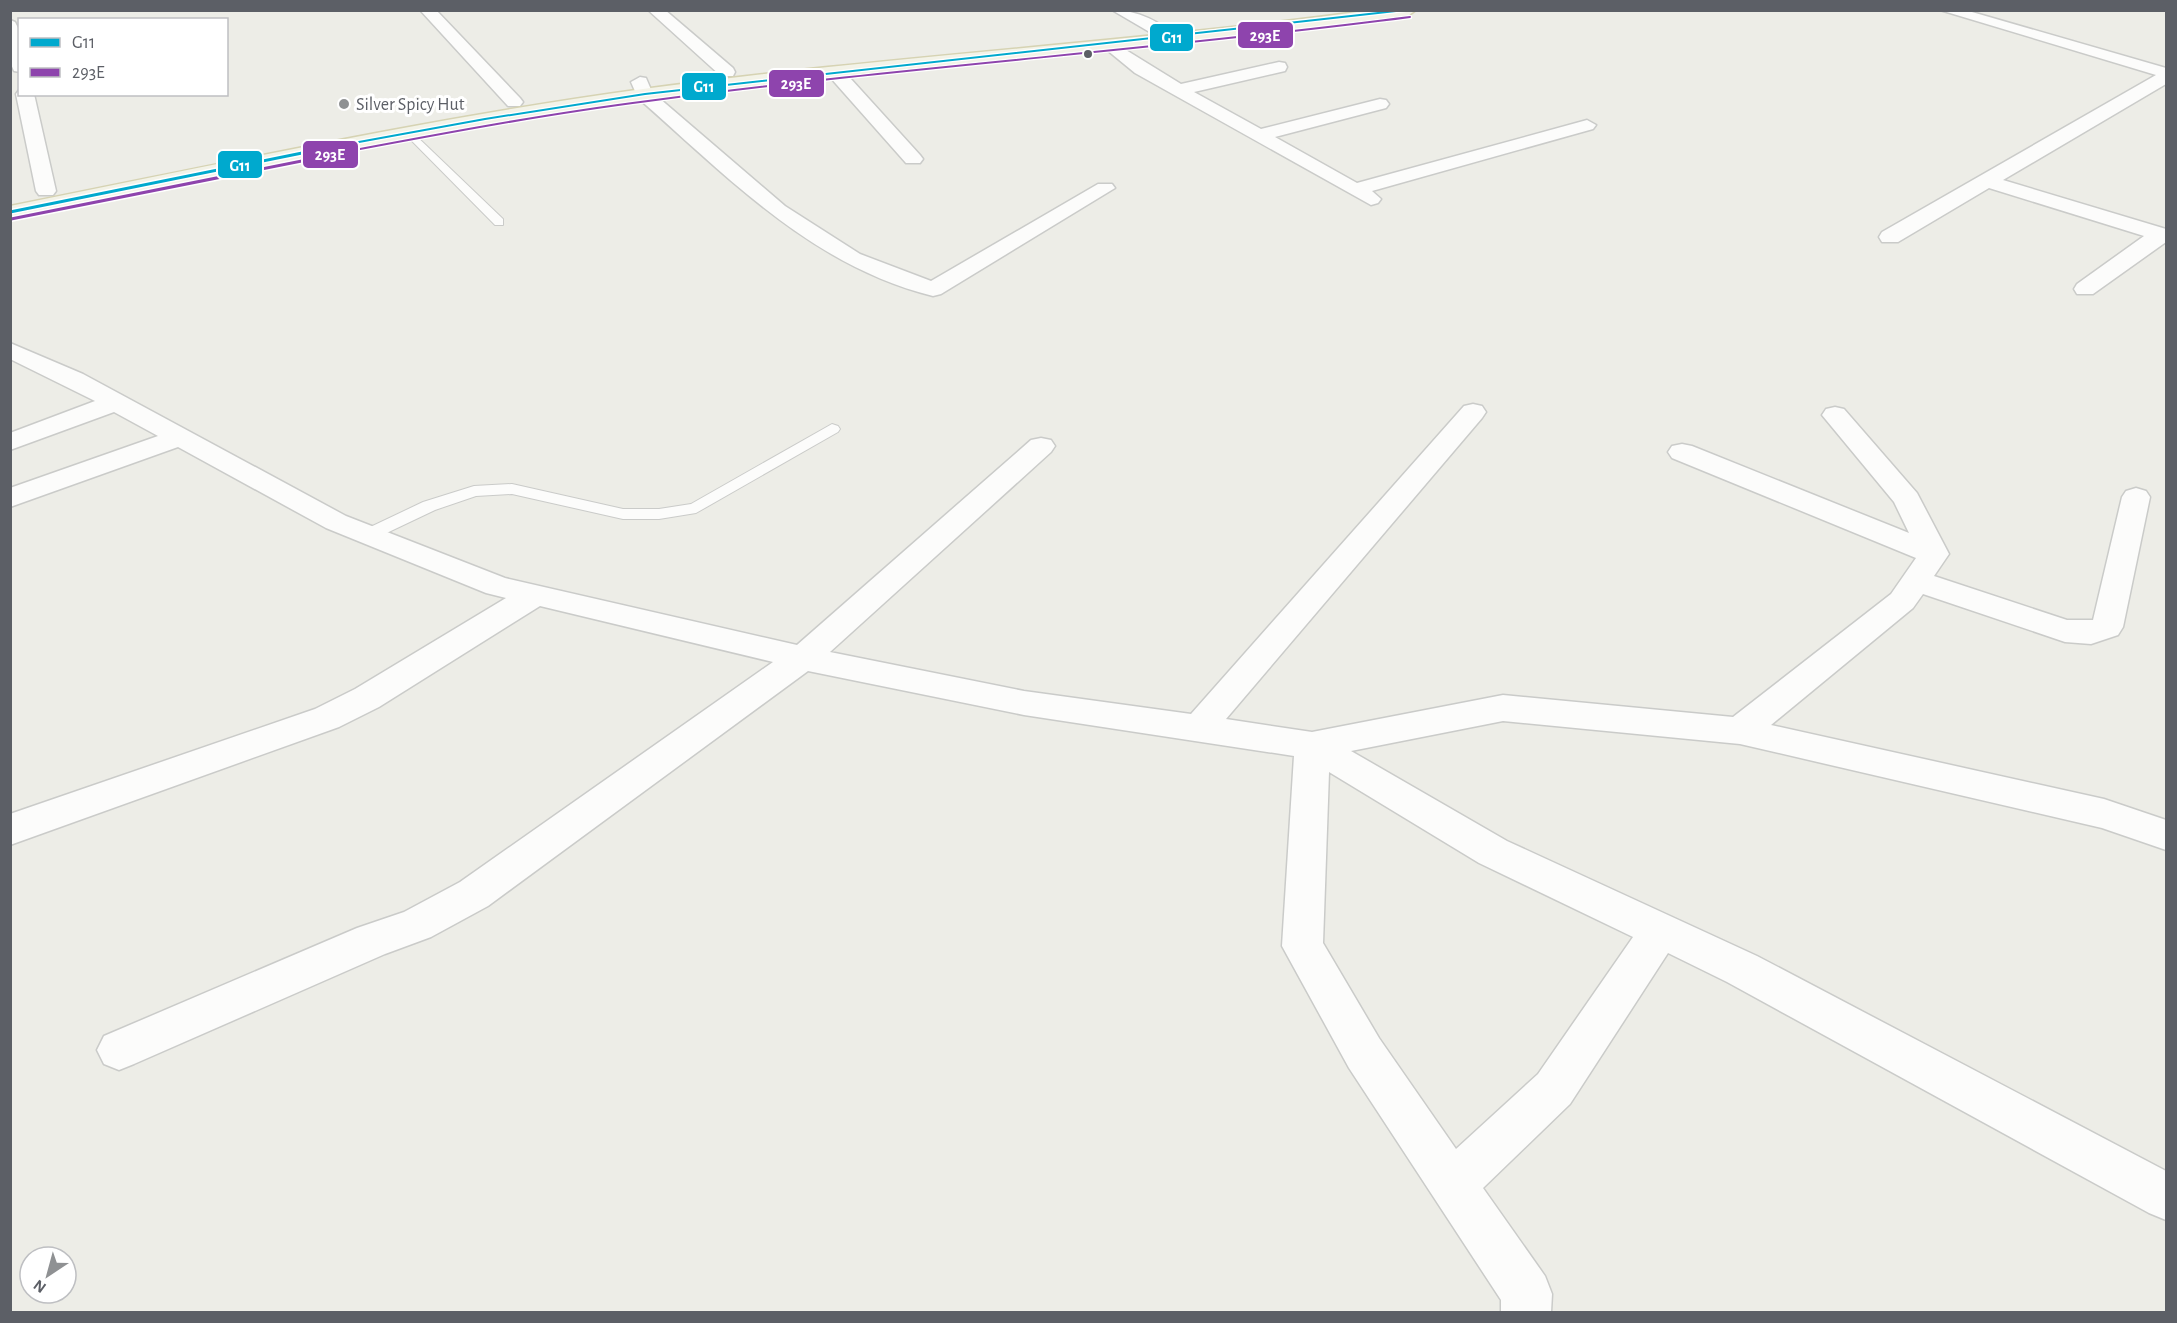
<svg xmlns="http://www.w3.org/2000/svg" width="2177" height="1323" viewBox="0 0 2177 1323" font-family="'Alegreya Sans',sans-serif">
	<rect width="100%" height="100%" fill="#edede7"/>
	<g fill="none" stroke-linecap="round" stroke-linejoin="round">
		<defs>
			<path id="lane" d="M410 130 503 219V225H495L406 135 405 133Z
				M832 424 838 426 840 429 838 432 696 513 659 519H623L512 494 476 496 435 510 374 539H362L359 535 362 531 423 502 474 486 512 484 623 509H659L691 504Z"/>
			<path id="street" d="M420 10H436L520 98 523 102 520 106H508Z
				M648 10H665L733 68 735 72 733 76H721Z
				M1940 10H1965L2166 68V84L2003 180 2166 229V242L2093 294H2077L2074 289 2077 284 2144 236 1989 188 1898 242H1882L1879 237 1882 232 2156 75Z
				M10 20 15 22 20 32V72L14 71 10 62Z
				M1113 42 1181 84 1279 62 1285 63 1287 67 1285 71 1194 92 1261 129 1380 99 1386 100 1389 104 1386 108 1275 137 1357 183 1587 120 1596 125 1593 129 1372 191 1381 199 1378 203 1371 205 1135 73 1107 50 1105 47 1107 44Z
				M835 67 841 68 920 155 923 159 920 163H906L829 76 827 72Z
				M640 77 646 78 652 92 785 206 860 254 931 281 1098 184H1112L1115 188 941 294 933 296C812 266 728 177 638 98L631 82Z
				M19 90 20 94H34L56 191 53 195H39L36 191 16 94Z
				M10 343 83 374 346 516 505 578 797 645 1031 440 1041 438 1051 440 1055 446 1051 452 830 652 1024 691 1191 714 1464 406 1473 404 1482 406 1486 412 1482 418 1226 719 1312 732 1503 695 1733 717 1891 594 1916 558 1672 458 1668 452 1672 446 1682 444 1692 446 1909 533 1894 502 1822 415 1826 409 1835 407 1844 409 1917 493 1949 554 1934 576 2067 620H2093L2122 497 2126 491 2136 488 2146 491 2150 497 2123 627 2118 635 2091 644 2065 642 1923 594 1913 608 1771 725 2104 799 2166 820V850L2102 828 1740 744 1503 721 1351 751 1507 841 1757 956 2166 1171V1220L2149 1213 1727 982 1668 953 1570 1104 1483 1188 1545 1276 1552 1294 1551 1312H1501V1300L1349 1068 1282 946 1294 756 1024 715 808 671 488 906 431 937 385 954 134 1064 119 1070 104 1064 97 1050 104 1036 357 928 404 912 460 882 773 662 540 606 379 707 339 727 10 845V814L315 709 355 689 506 598 486 593 326 528 178 447 10 507V488L158 436 114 412 10 450V433L95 401 10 359ZM1329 772 1479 863 1633 937 1538 1074 1456 1149 1379 1038 1323 943Z"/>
			<path id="secondary" d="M1112 10C1136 10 1163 21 1178 41L1176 44H1164L1153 34Z"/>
			<path id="primary" d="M1372 10H1416L1409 15 1314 27C1090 54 865 69 642 100 430 130 220 175 10 218V206C221 164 430 118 643 89 885 56 1129 43 1372 10Z"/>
		</defs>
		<use href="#lane" stroke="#cacbc9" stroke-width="2"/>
		<use href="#street" stroke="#cacbc9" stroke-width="3"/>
		<use href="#secondary" stroke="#c8c9c8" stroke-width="3"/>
		<use href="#primary" stroke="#d6d3b3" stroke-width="3"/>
		<use href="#lane" fill="#fcfcfb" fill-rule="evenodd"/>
		<use href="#street" fill="#fcfcfb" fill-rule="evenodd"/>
		<use href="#secondary" fill="#fcfcfb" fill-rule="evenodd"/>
		<use href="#primary" fill="#f3f3e8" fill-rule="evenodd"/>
		<defs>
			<path id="bus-1-far1" d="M304 152 485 119 645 94 1405 10"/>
			<path id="bus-1" d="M10 212 312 151"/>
			<path id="bus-2-far1" d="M344 152C445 133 546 114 648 101 901 67 1156 50 1410 17"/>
			<path id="bus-2" d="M11 219 352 151"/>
		</defs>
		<use href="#bus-1-far1" stroke="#fff" stroke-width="4.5"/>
		<use href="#bus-1" stroke="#fff" stroke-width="6"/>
		<use href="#bus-2-far1" stroke="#fff" stroke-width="4.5"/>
		<use href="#bus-2" stroke="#fff" stroke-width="6"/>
		<use href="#bus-1-far1" stroke="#00a9ce" stroke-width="2"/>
		<use href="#bus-1" stroke="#00a9ce" stroke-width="3"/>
		<use href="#bus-2-far1" stroke="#8e44ad" stroke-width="2"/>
		<use href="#bus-2" stroke="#8e44ad" stroke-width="3"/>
	</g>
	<circle fill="#5c5f66" stroke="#fff" stroke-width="2" cx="1088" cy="54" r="5"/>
	<circle fill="#8f9193" stroke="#fff" stroke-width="2" cx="344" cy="104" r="6"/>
	<g text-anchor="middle" stroke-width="6" stroke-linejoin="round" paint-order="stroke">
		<g font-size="18" fill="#5c5f66" stroke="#fff" text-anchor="start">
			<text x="356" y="110">Silver Spicy Hut</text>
		</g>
	</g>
	<g stroke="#fff" stroke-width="2">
		<rect x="1237" y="21" width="57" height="28" rx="6" fill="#8e44ad"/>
		<rect x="1149" y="23" width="45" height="29" rx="6" fill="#00a9ce"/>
		<rect x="768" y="69" width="57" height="29" rx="6" fill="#8e44ad"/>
		<rect x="681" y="72" width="46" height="29" rx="6" fill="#00a9ce"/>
		<rect x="302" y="140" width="57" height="29" rx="6" fill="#8e44ad"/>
		<rect x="217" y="150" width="46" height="29" rx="6" fill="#00a9ce"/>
	</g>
	<g font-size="16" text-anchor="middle" font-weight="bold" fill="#fff">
		<text x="1265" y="41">293E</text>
		<text x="1172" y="43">G11</text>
		<text x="796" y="89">293E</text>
		<text x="704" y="92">G11</text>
		<text x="330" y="160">293E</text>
		<text x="240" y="171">G11</text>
	</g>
	<rect width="2177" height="1323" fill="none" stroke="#5c5f66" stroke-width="24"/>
	<rect x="18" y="18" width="210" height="78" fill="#ffffff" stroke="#bebfc2" stroke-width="1.5"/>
	<rect x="30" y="38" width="30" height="9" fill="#00a9ce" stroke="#bebfc2" stroke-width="1.5"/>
	<text x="72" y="48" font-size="18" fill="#5c5f66">G11</text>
	<rect x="30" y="68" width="30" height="9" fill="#8e44ad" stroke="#bebfc2" stroke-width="1.5"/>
	<text x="72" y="78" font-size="18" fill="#5c5f66">293E</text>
	<g transform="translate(48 1275) rotate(216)"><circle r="28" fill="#ffffff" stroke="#bebfc2" stroke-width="1.5"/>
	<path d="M0-4.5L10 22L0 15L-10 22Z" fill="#8f9193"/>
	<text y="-9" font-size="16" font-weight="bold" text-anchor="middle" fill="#5c5f66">N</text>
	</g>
</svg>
